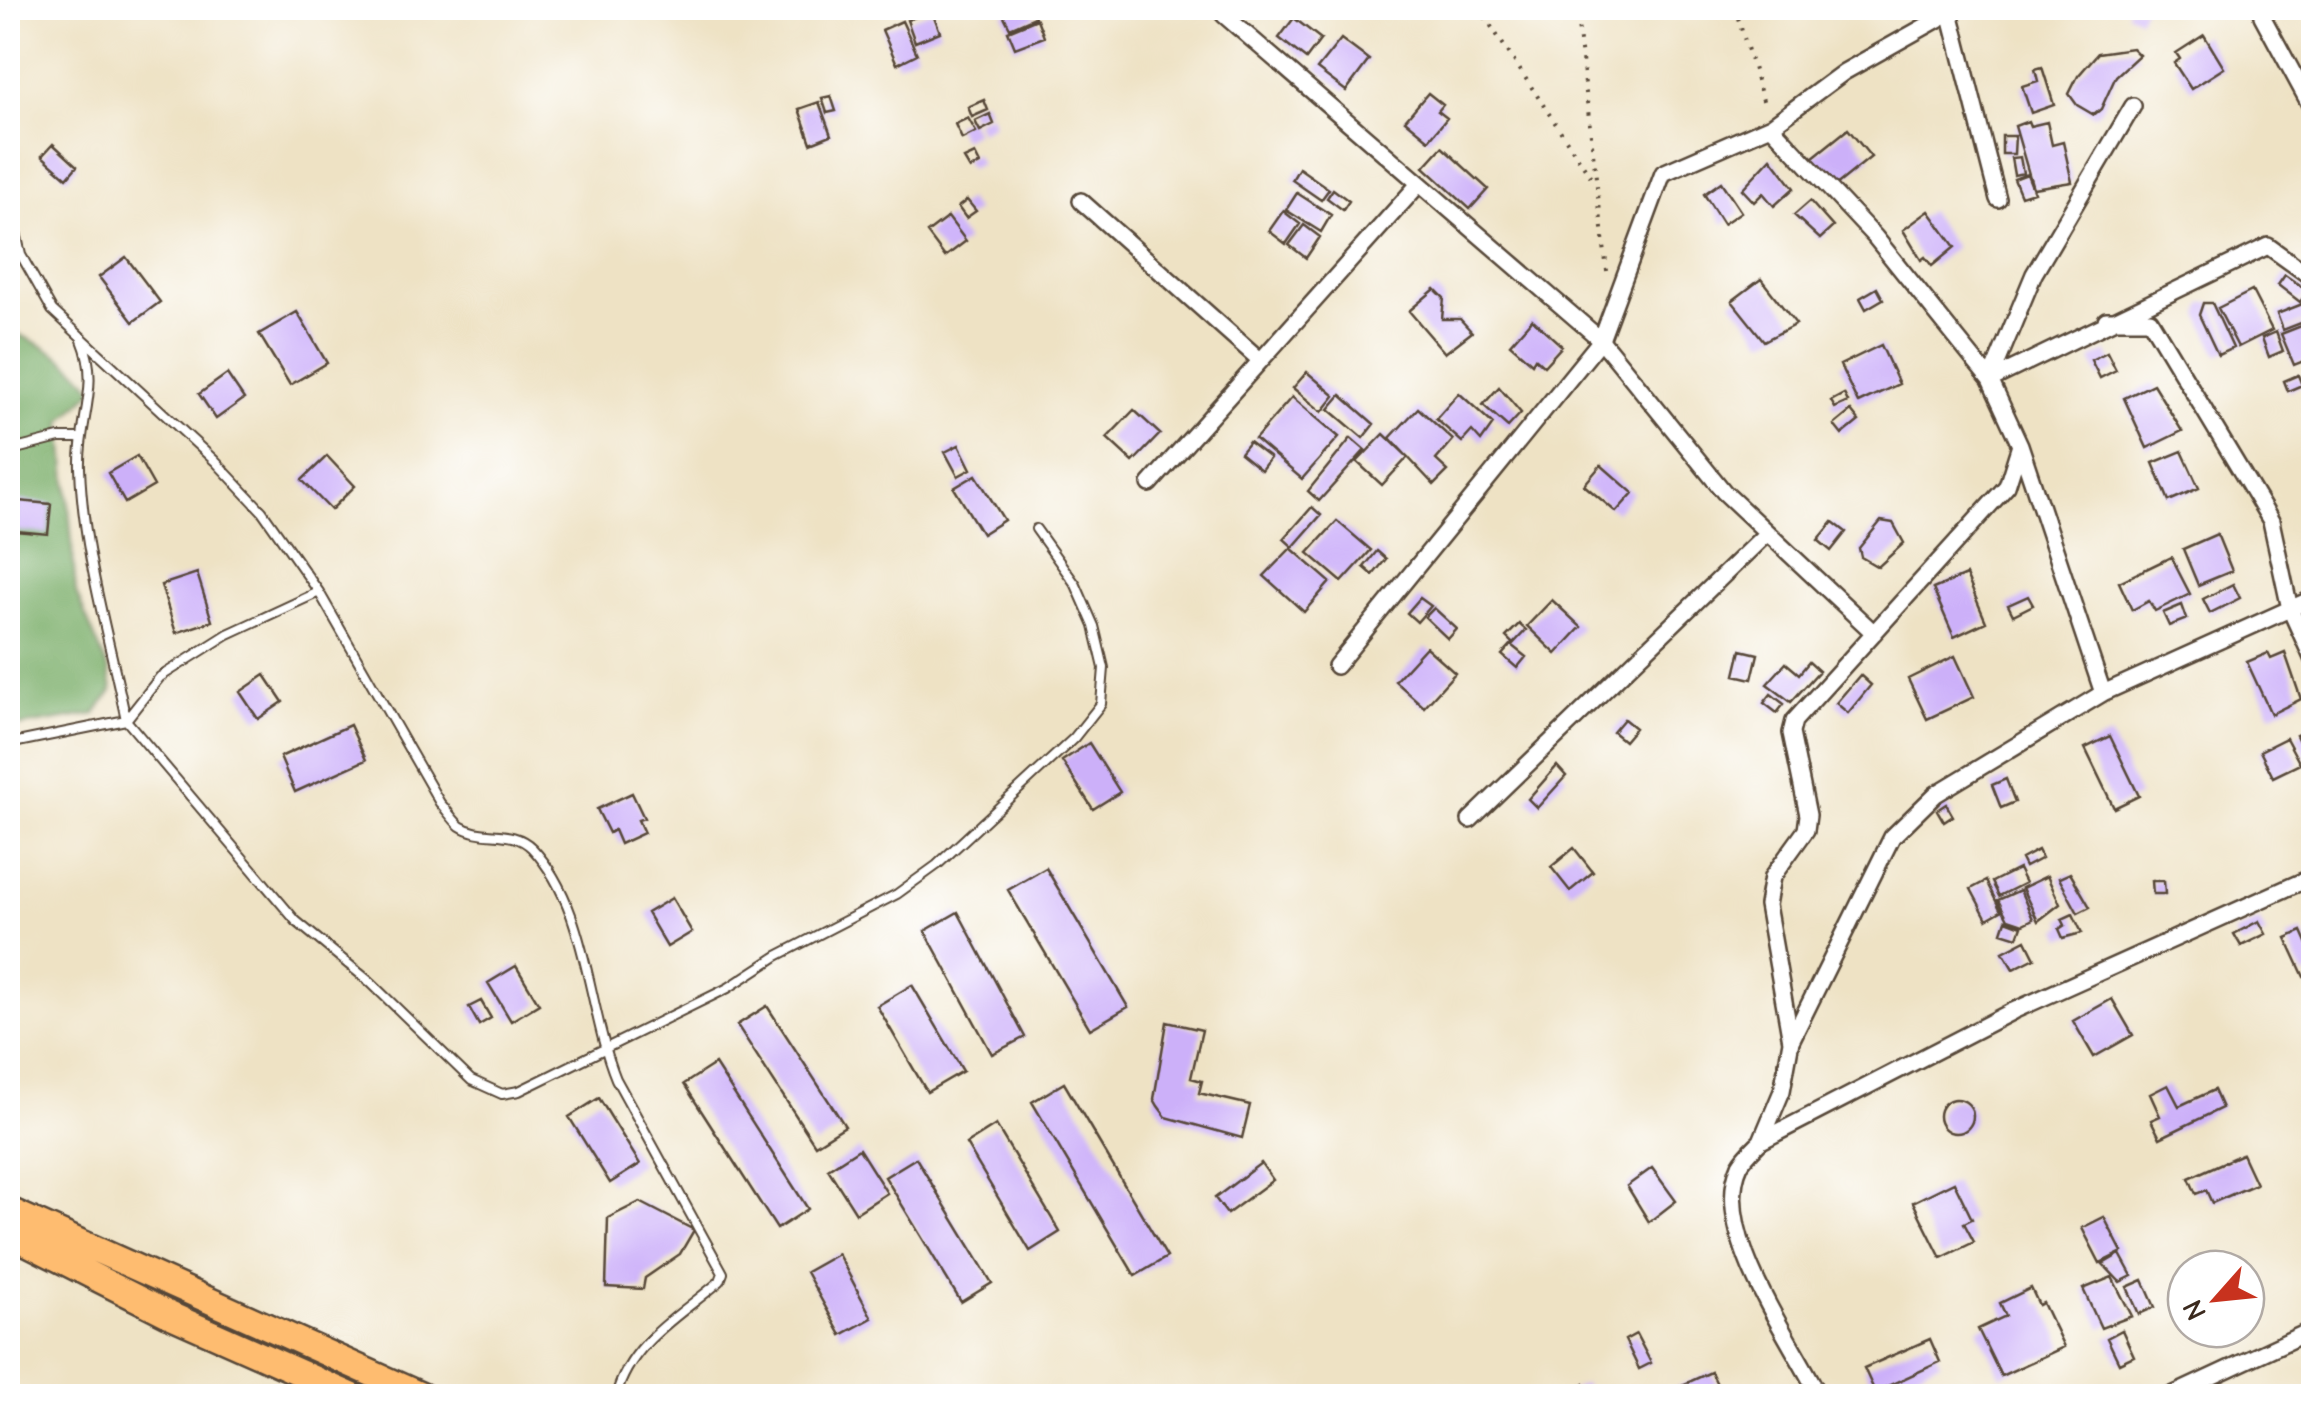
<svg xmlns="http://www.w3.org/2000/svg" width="2321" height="1404" viewBox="0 0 2321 1404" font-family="'Comic Neue',sans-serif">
	<rect width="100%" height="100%" fill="#fff"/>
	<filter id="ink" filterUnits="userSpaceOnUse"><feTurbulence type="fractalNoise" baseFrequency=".01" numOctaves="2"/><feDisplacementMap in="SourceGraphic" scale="20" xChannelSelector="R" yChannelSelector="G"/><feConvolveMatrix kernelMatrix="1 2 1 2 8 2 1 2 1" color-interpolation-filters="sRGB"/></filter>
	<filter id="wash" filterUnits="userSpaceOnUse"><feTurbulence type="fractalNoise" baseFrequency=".0048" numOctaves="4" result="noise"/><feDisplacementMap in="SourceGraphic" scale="40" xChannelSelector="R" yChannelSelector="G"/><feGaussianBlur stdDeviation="2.25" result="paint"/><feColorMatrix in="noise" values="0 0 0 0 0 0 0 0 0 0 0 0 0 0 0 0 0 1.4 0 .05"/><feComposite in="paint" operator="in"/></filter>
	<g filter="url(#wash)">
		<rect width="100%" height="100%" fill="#eee2c4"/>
		<path fill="#7aae69" stroke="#5a6c44" stroke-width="2.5" d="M8 330C42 344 70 359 94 389L62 421 76 593 109 671 112 691 95 714 8 728Z"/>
		<g id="blocks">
			<path fill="#ccb0f9" d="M1016 8H1031L1035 17 1010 28 1003 14Z
				M2129 8H2144L2139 18 2126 12Z
				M932 11 940 32 915 42 907 20Z
				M1294 18 1321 39 1306 59 1279 38Z
				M1037 19 1044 37 1015 48 1008 31Z
				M902 21 917 54 897 64 882 30Z
				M2204 35 2224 68 2191 89 2174 63 2180 59 2176 53Z
				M1341 39 1369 60 1346 91 1317 69Z
				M2132 48 2139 55 2116 76 2101 109 2094 115 2077 105 2069 94 2078 76 2098 53Z
				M2042 67 2054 105 2031 113 2022 86 2038 81 2035 69Z
				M1428 93 1443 105 1438 111 1447 118 1429 140 1405 120Z
				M831 96 836 111 827 113 822 98Z
				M984 100 988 110 972 117 968 107Z
				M819 102 831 135 811 143 799 109Z
				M990 114 994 124 980 131 975 121Z
				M968 118 976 132 962 139 955 124Z
				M2028 121 2030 126 2047 122 2052 145 2063 142 2072 182 2033 188 2015 126Z
				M1848 129 1871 157 1835 186 1812 158Z
				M2002 136H2015L2014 154H2002Z
				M53 144 77 166 67 178 42 156Z
				M1442 147 1488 189 1470 209 1424 167Z
				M975 154 980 164 970 169 964 159Z
				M2020 157 2023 173 2014 175 2011 158Z
				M1771 158 1794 188 1774 206 1763 193 1754 202 1742 189Z
				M1299 168 1329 189 1321 200 1292 180Z
				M2027 174 2034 192 2021 196 2014 179Z
				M1721 182 1741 212 1723 224 1704 194Z
				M1333 189 1349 201 1343 210 1327 198Z
				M1297 193 1331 215 1321 232 1286 210Z
				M967 200 976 211 966 218 958 207Z
				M1810 201 1833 227 1820 239 1794 215Z
				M1283 211 1300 224 1286 244 1269 231Z
				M1929 211 1955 247 1932 266 1925 257 1921 260 1903 230Z
				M948 217 966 241 945 257 927 233Z
				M1304 225 1320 237 1306 258 1289 245Z
				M126 257 160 302 133 322 99 277Z
				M2285 275 2308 291 2300 302 2278 285Z
				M1761 279 1796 324 1764 341 1732 301Z
				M1877 288 1883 299 1866 309 1860 298Z
				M1435 289 1444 298 1442 319H1460L1472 332 1445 353 1409 311Z
				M2252 291 2272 330 2238 347 2218 308Z
				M2310 301 2314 318 2283 330 2277 314Z
				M2203 303H2212L2233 348 2218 355 2199 315Z
				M297 312 327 363 290 385 259 334Z
				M1532 319 1562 346 1544 366 1535 358 1532 363 1510 344Z
				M2314 321V357L2294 365 2281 334Z
				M2276 332 2283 351 2269 357 2262 338Z
				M1881 345 1899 384 1858 403 1840 365Z
				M2107 352 2116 370 2100 378 2091 360Z
				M1307 372 1335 396 1322 412 1293 388Z
				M227 374 244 399 216 419 199 394Z
				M2298 375 2302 385 2288 391 2284 381Z
				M2153 384 2182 431 2147 448 2124 398Z
				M1499 387 1521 413 1508 427 1483 405Z
				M1459 393 1493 424 1481 441 1472 431 1462 442 1436 419Z
				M1844 394 1848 402 1835 408 1831 401Z
				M1341 395 1374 424 1363 438 1329 409Z
				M1292 397 1339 437 1302 479 1255 439Z
				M1418 408 1453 440 1436 460 1448 471 1434 485 1390 438Z
				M1134 410 1160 434 1133 462 1107 438Z
				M1851 411 1859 421 1842 435 1834 425Z
				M1384 434 1408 457 1382 485 1357 462Z
				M1351 438 1365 450 1319 501 1308 491Z
				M1249 442 1270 458 1261 470 1240 453Z
				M959 445 971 469 958 476 945 452Z
				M2182 451 2199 488 2169 501 2153 463Z
				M137 456 154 486 125 503 108 473Z
				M327 456 355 486 331 510 302 480Z
				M1601 465 1633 493 1616 512 1584 485Z
				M976 475 1004 520 982 534 954 488Z
				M18 501 51 504 48 534 16 531Z
				M1312 507 1321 515 1293 547 1284 539Z
				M1337 521 1371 550 1342 582 1308 553Z
				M1881 521 1893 523 1904 543 1878 567 1861 557 1859 548Z
				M1833 522 1846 532 1831 551 1818 540Z
				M2217 534 2232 571 2198 585 2183 549Z
				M1291 548 1330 582 1304 612 1264 576Z
				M1377 551 1386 559 1373 575 1364 567Z
				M2171 557 2190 594 2155 611 2149 601 2132 610 2119 582Z
				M197 573 212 621 176 633 161 585Z
				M1966 575 1986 622 1954 637 1933 589Z
				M2233 584 2240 598 2210 613 2203 599Z
				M2028 596 2033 605 2013 615 2008 605Z
				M1420 598 1431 606 1417 622 1407 613Z
				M1552 600 1581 627 1556 654 1527 626Z
				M2182 605 2187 619 2169 626 2163 613Z
				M1434 608 1457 629 1448 639 1425 617Z
				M1519 624 1526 630 1513 644 1506 637Z
				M1511 645 1526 657 1517 668 1502 655Z
				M1426 647 1455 673 1424 707 1395 681Z
				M1741 650 1758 654 1752 679 1735 675Z
				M2268 653 2271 659 2285 653 2301 699 2271 714 2247 662Z
				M1955 656 1974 697 1927 719 1908 679Z
				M1809 662 1819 671 1791 702 1767 684 1786 663 1799 674Z
				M265 675 283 702 258 719 240 692Z
				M1860 675 1871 685 1848 713 1836 703Z
				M1771 694 1784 704 1777 713 1764 703Z
				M1624 719 1635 728 1624 741 1613 732Z
				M350 725 366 760 295 792 280 757Z
				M2314 727V758L2308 760 2296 735Z
				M2110 736 2139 796 2114 808 2085 748Z
				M2286 738 2300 764 2273 777 2260 751Z
				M1089 743 1120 792 1093 809 1062 761Z
				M1557 766 1566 776 1537 808 1528 799Z
				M2006 779 2015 802 2001 808 1992 785Z
				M632 793 644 818 638 820 644 833 620 844 614 830 609 833 597 809Z
				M1946 804 1953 816 1944 822 1937 810Z
				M1574 848 1593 872 1570 891 1551 867Z
				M2038 850 2042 858 2025 867 2021 859Z
				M1046 868 1128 1007 1090 1029 1008 890Z
				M2018 869 2025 883 1999 896 1992 882Z
				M2070 873 2090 907 2078 913 2059 878Z
				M2047 876 2060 904 2038 921 2022 888Z
				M1986 881 2001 911 1987 919 1971 889Z
				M2152 881H2164L2165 894H2153Z
				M2020 890 2033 919 2023 924 2008 919 1998 900Z
				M672 898 692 932 667 947 647 913Z
				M958 912 1025 1037 992 1054 925 931Z
				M2073 914 2082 933 2063 938 2059 929 2065 925 2062 919Z
				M2006 920 2022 926 2018 937 2002 932Z
				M2259 921 2266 934 2241 946 2234 934Z
				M2302 931 2314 958V973L2304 977 2286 938Z
				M2026 940 2035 958 2013 969 2003 952Z
				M516 966 539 1004 511 1021 488 983Z
				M912 985 963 1071 927 1092 877 1006Z
				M2112 999 2133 1035 2094 1057 2073 1021Z
				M481 1001 491 1018 479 1025 469 1007Z
				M767 1006 845 1126 815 1145 737 1025Z
				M1167 1022 1202 1030 1191 1078 1202 1081 1199 1093 1250 1105 1242 1138 1166 1117 1158 1106 1154 1099Z
				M715 1064 808 1209 777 1229 684 1084Z
				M1064 1083 1167 1257 1135 1276 1032 1102Z
				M2168 1085 2179 1106 2214 1090 2222 1108 2160 1138 2151 1120 2160 1116 2150 1094Z
				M599 1098 640 1164 610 1183 569 1117Z
				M1939 1116a17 17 0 1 1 34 0a17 17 0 1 1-34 0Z
				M2314 1118V1150L2301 1125Z
				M996 1125 1060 1232 1030 1251 966 1144Z
				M859 1149 887 1193 856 1213 828 1169Z
				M2242 1154 2256 1184 2212 1203 2206 1190 2196 1194 2189 1178Z
				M916 1158 992 1283 961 1302 885 1177Z
				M1261 1163 1273 1180 1227 1214 1215 1198Z
				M1652 1168 1676 1201 1649 1222 1627 1186Z
				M1954 1182 1972 1219 1964 1223 1974 1242 1941 1258 1913 1202Z
				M640 1202 694 1230 680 1254 645 1278 643 1289 606 1287 608 1218Z
				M2104 1217 2122 1252 2100 1263 2082 1228Z
				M838 1254 872 1318 841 1335 806 1272Z
				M2120 1254 2132 1276 2120 1282 2103 1264Z
				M2112 1277 2132 1316 2101 1328 2083 1289Z
				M2143 1280 2155 1307 2139 1314 2127 1287Z
				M2031 1288 2039 1305 2043 1303 2064 1347 2001 1376 1978 1329 2006 1316 2000 1303Z
				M2122 1330 2134 1356 2119 1363 2107 1338Z
				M1636 1334 1651 1363 1639 1369 1625 1340Z
				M1930 1339 1940 1362 1875 1392 1864 1368Z
				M1711 1372 1723 1396H1674L1671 1390Z
				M1584 1384 1590 1396H1560Z"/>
		</g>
	</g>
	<g filter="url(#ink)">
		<use href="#blocks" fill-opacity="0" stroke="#564637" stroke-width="2.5"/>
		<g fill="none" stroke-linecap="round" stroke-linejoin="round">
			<defs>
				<path id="lane" d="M8 196 21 255 52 310 215 461 262 511 319 592 440 803C446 809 453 820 460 826 483 841 511 827 532 848 588 907 587 1008 616 1079L723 1273 720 1281C680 1316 631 1341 616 1396
					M82 340C101 385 78 422 80 468 83 553 109 637 126 720L160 677 228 634 319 592
					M8 451 59 438H81
					M8 744 126 720 296 921 370 982 471 1080 502 1094 519 1091 728 988 777 956 897 894 937 865 1074 738 1101 704 1104 668 1094 626 1076 585 1036 529"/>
				<path id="street" d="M1950 12 1998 199
					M1224 15 1601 340 1724 492 1874 633
					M2262 16 2314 112
					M1771 126 1875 237 1990 380 2020 445 2103 693
					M1081 201 1260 360
					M2106 320H2150L2271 521 2290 609 2314 662
					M1990 380 2268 246 2314 279
					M1990 380 2034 274 2133 106
					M1150 484 1418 185
					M1336 666 1601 340 1663 173 1771 126 1844 72 1958 8
					M1470 820 1765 535
					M1791 1041 1767 905 1772 877 1806 830 1808 815 1791 733 1794 721 2007 486 2020 445
					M1761 1141 1782 1091 1791 1041 1892 837 1936 794 2103 693 2314 598
					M1819 1396C1791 1338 1710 1231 1740 1165 1745 1156 1754 1148 1761 1141L2013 1011 2314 876
					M2170 1396 2314 1329"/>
				<path id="primary" d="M8 1210 422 1396
					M8 1233 168 1314 352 1396"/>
			</defs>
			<use href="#lane" stroke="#564637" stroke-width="12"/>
			<use href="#street" stroke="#564637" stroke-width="20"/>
			<use href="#primary" stroke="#564637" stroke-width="30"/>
			<path stroke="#564637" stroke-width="4" stroke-dasharray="2.5 8" stroke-linecap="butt" d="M1479 8 1595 183
				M1576 8 1607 271
				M1735 8 1765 107"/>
			<use href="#lane" stroke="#fff" stroke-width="8"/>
			<use href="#street" stroke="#fff" stroke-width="15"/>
			<use href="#primary" stroke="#febc70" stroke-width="25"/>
		</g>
	</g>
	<rect width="2321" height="1404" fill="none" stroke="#fff" stroke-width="40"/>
	<g transform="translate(2216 1299) rotate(243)"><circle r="48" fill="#ffffff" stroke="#b1aaa5" stroke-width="2.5"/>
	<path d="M0-8L18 38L0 25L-18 38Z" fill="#c8321e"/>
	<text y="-15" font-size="28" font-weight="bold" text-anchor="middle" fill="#3b2a1e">N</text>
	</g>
</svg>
